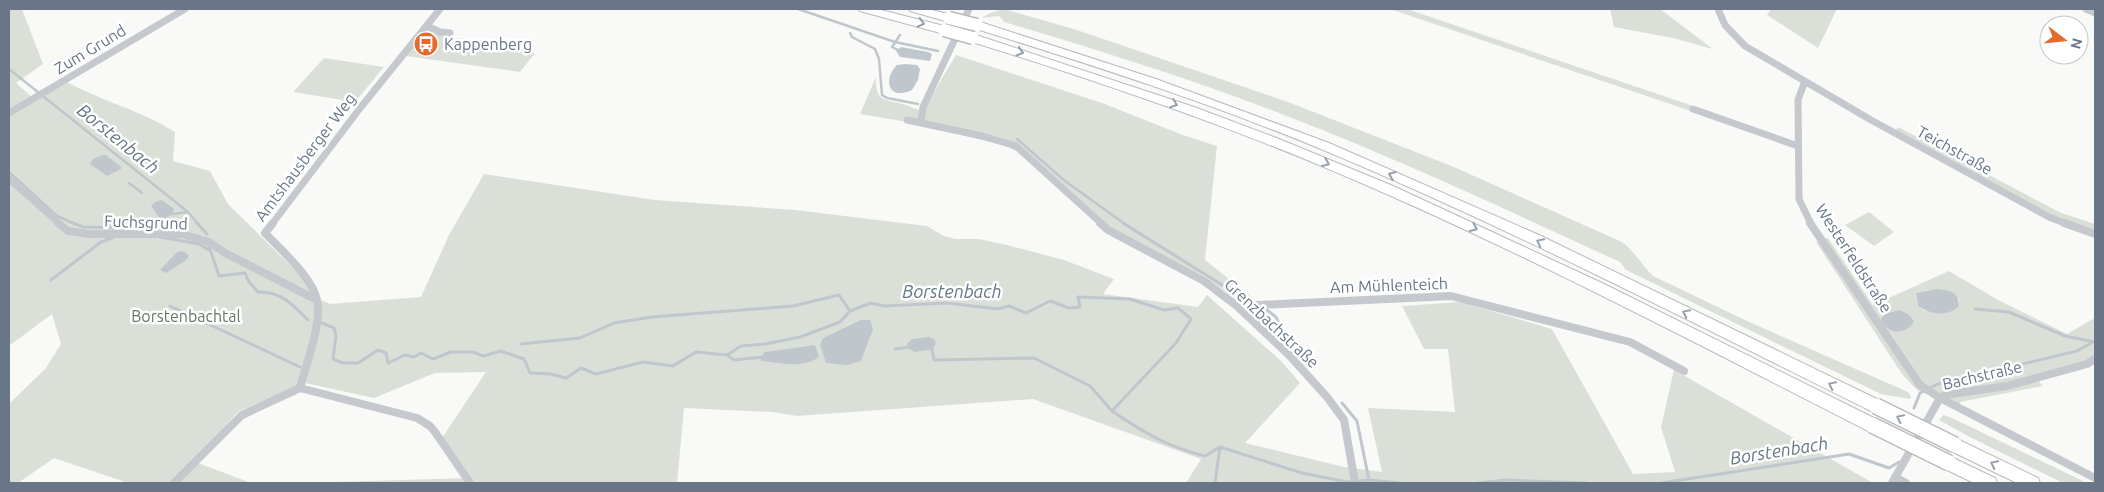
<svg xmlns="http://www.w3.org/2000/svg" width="2104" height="492" viewBox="0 0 2104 492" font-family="Ubuntu,sans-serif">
	<rect width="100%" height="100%" fill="#f9f9f7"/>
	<path fill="#dae0d8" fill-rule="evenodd" d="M9 9H22L43 64 16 83 34 99 65 81C101 101 140 110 175 132L173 161 210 171 228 204 300 275 314 297 330 304 421 297 449 235 484 174 655 200 795 210 927 226 944 236 956 239H979L1007 245 1064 260 1114 279 1103 294 1198 307 1207 295 1280 360 1300 383 1245 443 1344 467 1382 472 1368 408 1455 412 1448 349H1424L1402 306 1460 302 1552 329 1633 474 1675 472 1661 427 1674 370 1873 483H1186L1201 459 1033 399 797 416 772 412 684 408 677 483H300L469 478 442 438 486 372 435 373 374 398 305 383 239 411 193 461 251 483H128L54 458 18 483H9V404L46 368 61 344 52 314 9 346Z
		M1004 9 1077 30 1288 102 1454 167 1622 242C1634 251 1642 265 1653 276L1747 321 1908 392 1911 396 1910 399 1881 394 1626 270 1620 262C1515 214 1410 164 1302 122 1204 83 1104 52 1004 22L999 16 981 18 990 13Z
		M1390 9H1407L1693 106 1691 111Z
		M1610 9H1660L1713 49 1673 38 1614 27Z
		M1771 9H1837L1818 48 1767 15Z
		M426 32 535 53 520 72 406 56Z
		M956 55 1102 103 1183 135 1217 146 1205 260 1254 299H1236L1204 276 1110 230 1023 154 1003 145 914 123 860 114 876 77C875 101 884 99 903 104 910 106 916 110 923 110Z
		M324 58 384 67 355 102 293 92Z
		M1898 127 2059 212 2095 224V234L2048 220 1896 130Z
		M1869 212 1894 232 1874 246 1845 225Z
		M1828 238 1873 305 1949 271 1998 300 2067 334 2095 318V355L2083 362 2034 376 2043 386 1960 402V408L1917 390 1902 374 1816 242ZM1936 289 1959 299V305L1925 311 1918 306 1916 293Z
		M1943 415 1952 418 2087 483H2063L1966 435 1939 420Z"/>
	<path fill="#bfc7cd" d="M901 47 928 52 932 54 930 61 900 57 896 51Z
		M905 64 917 65 920 69 918 80 912 90C889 101 882 80 897 65Z
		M103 155H106L121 167V169L107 176 90 164 93 159Z
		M162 200 174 209 172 214 163 220 160 219 151 206 155 202Z
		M180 251 185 252 189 256 185 261 166 273 160 270 176 253Z
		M1936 289C1948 290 1959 291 1959 306 1947 317 1932 315 1918 306L1916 293Z
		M1899 310 1908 314 1914 321C1906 336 1887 335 1881 319L1885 314Z
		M861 320H870L873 329 861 361 847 365 826 363 820 345 823 338Z
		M929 337 934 339 936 343 933 349 915 352 909 349 907 344 912 339Z
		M815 345 819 357C802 369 781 363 762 361L760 358 765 352Z"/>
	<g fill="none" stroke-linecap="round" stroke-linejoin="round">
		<path stroke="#bfc7cd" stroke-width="2.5" d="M798 9 895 42 938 51
			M850 33 852 37 875 49 879 59 882 95 887 98 918 104
			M898 50 892 47 900 35
			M9 69 188 212 198 224
			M1017 139 1065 181 1125 224
			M9 172 57 216 75 224
			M129 183 142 193
			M169 212 172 214 187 212"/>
		<path stroke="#bfc7cd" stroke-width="3" d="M73 223 83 227 128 228
			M197 223 207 234
			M1123 223 1222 285
			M160 237 199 244 209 250
			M209 246 219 276 245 273 249 282 258 292C281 291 293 305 308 320
			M51 280 101 242 114 237
			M170 306 300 367
			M1975 309 2009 312 2065 336 2095 342
			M1267 310 1276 317 1285 337
			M322 323 334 328 336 336 333 359 343 363H358L378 350 386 353 388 363 405 355 414 357 421 353 433 359 451 352H473L483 356 501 351 524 359 530 373 551 374 566 378 581 368 596 374 643 362 673 366 696 352 727 355 741 346 765 344 800 337 840 322 850 311 871 303 884 306 947 303 998 309 1009 306 1026 313 1050 301 1069 308 1080 307 1078 297 1130 299 1164 310 1178 308 1191 319 1176 343 1112 411C1141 431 1170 448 1205 456L1220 447 1302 473 1347 482 1369 480 1400 483
			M521 344 580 338 614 323 652 317 793 306 839 295 850 311
			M895 349 911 347
			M930 349H932L934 360 1034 358 1090 386 1112 411
			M727 355 734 360 764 357
			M1342 403 1357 421 1369 480
			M1914 408 1920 393 1938 384 2077 351 2095 341
			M1215 483 1220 447
			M1478 483 1506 480 1587 483
			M1661 483 1849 454 1889 468 1899 462"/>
		<defs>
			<path id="highway" d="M858 9H877L948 27 950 30 944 34 860 11Z
				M909 9H927L953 15 955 18 949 22 910 11Z
				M977 21 1156 79 1329 143 1539 235 1881 401 1884 406 1881 411 1876 413 1871 411C1689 321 1508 227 1321 149 1207 102 1090 64 973 28L971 25 973 22Z
				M973 34 1194 107 1279 139 1393 186 1602 283 1878 420 1880 425 1878 430 1872 432 1866 430C1684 337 1502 241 1312 162 1200 116 1085 77 969 41L967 38 969 35Z
				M1955 438 2038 478 2040 483H2017L1949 450 1947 445 1949 440Z
				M1949 456 1995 478 1997 483H1974L1943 468 1941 463 1943 458Z"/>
		</defs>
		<use href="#highway" stroke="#b8bbbe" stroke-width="2"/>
		<path stroke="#c5c8cc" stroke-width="7" d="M1718 9 1725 25 1745 46 1871 120 2049 217 2067 224
			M2086 9 2095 13
			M427 26 440 32 450 33
			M1805 81 1798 100 1799 199 1811 224
			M1693 109 1798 146
			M9 113 185 9
			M907 120 982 136 1016 146 1102 224
			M921 122 923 107 969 9
			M9 179 60 224
			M272 224 361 107 440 9"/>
		<path stroke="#c5c8cc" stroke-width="8" d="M58 223 68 231 90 234H182L209 242 225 253 317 300
			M273 223 265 233C281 250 312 277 317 300 322 325 306 364 300 388
			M1100 223 1108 230 1204 281 1237 306 1289 355 1327 397 1344 420 1355 483
			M1810 223 1920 385 1940 398 2095 478
			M2064 223 2095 234
			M1237 306 1451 296 1630 342 1684 371
			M300 388 417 418 430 426 435 432 470 483
			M1895 477 1906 483
			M174 483 242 415 300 388
			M1892 483 1940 398 1945 395 2007 386 2087 364 2095 359"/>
		<use href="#highway" fill="#fff" fill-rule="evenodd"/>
		<defs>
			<path id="highway-bridge-far1" d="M949 18 977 25
				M944 30 973 38"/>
			<path id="highway-bridge" d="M1876 406 1955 445
				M1872 425 1949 463"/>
		</defs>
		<use href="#highway-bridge-far1" stroke="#b8bbbe" stroke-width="15" stroke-linecap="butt"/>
		<use href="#highway-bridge" stroke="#b8bbbe" stroke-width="18" stroke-linecap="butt"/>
		<use href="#highway-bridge-far1" stroke="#fff" stroke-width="12"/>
		<use href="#highway-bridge" stroke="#fff" stroke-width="15"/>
	</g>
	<defs><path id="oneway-chevron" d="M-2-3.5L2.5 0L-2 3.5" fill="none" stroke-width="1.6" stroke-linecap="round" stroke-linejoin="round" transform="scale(1.25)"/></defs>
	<g stroke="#959fab">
		<use href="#oneway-chevron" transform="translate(921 23) rotate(15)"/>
		<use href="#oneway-chevron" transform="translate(1020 52) rotate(17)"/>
		<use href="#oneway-chevron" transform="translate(1174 104) rotate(20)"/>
		<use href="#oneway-chevron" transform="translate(1326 163) rotate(23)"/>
		<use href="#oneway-chevron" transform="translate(1392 175) rotate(-157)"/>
		<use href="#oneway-chevron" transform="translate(1474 228) rotate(24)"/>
		<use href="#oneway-chevron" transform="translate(1540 242) rotate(-154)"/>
		<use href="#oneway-chevron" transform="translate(1686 313) rotate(-154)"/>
		<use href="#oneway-chevron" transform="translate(1832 385) rotate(-154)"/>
		<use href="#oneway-chevron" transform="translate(1900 418) rotate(-154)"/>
		<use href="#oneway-chevron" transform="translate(1994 464) rotate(-154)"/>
	</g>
	<defs>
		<symbol id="bus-disc" viewBox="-11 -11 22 22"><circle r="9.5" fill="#e36b2d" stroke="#fff"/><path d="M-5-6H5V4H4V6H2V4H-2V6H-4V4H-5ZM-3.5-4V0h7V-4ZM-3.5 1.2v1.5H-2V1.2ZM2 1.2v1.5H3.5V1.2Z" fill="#fff"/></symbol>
	</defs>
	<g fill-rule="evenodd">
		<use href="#bus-disc" x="412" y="30" width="28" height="28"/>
	</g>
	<g text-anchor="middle" stroke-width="5" stroke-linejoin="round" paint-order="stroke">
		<g font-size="16" fill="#687687" stroke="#fff" text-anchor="start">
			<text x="444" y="50">Kappenberg</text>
		</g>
		<g font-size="16" fill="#687687" stroke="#fff">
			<text transform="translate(90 49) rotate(-31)" y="6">Zum Grund</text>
			<text transform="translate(1955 150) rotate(29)" y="6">Teichstraße</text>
			<text transform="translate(305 157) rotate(-53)" y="6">Amtshausberger Weg</text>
			<text transform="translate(146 222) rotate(2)" y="6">Fuchsgrund</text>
			<text transform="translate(1854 258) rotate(57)" y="6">Westerfeldstraße</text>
			<text transform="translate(1389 285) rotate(-2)" y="6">Am Mühlenteich</text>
			<text transform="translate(1272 323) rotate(43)" y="6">Grenzbachstraße</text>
			<text transform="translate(1982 375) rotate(-13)" y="6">Bachstraße</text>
		</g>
		<g font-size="16" fill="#657963" stroke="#fff">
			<text x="186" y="322">Borstenbachtal</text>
		</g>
		<g font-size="18" font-style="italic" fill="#647783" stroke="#fff">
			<text transform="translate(118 139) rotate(39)" y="6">Borstenbach</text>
			<text x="952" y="298">Borstenbach</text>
			<text transform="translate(1779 451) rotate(-9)" y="6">Borstenbach</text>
		</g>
	</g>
	<rect width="2104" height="492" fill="none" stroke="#687687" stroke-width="20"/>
	<g transform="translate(2064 40) rotate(106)"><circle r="24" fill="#ffffff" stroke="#c3c8cf"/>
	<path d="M0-4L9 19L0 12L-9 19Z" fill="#e36b2d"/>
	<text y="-8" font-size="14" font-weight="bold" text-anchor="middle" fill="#687687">N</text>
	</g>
</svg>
